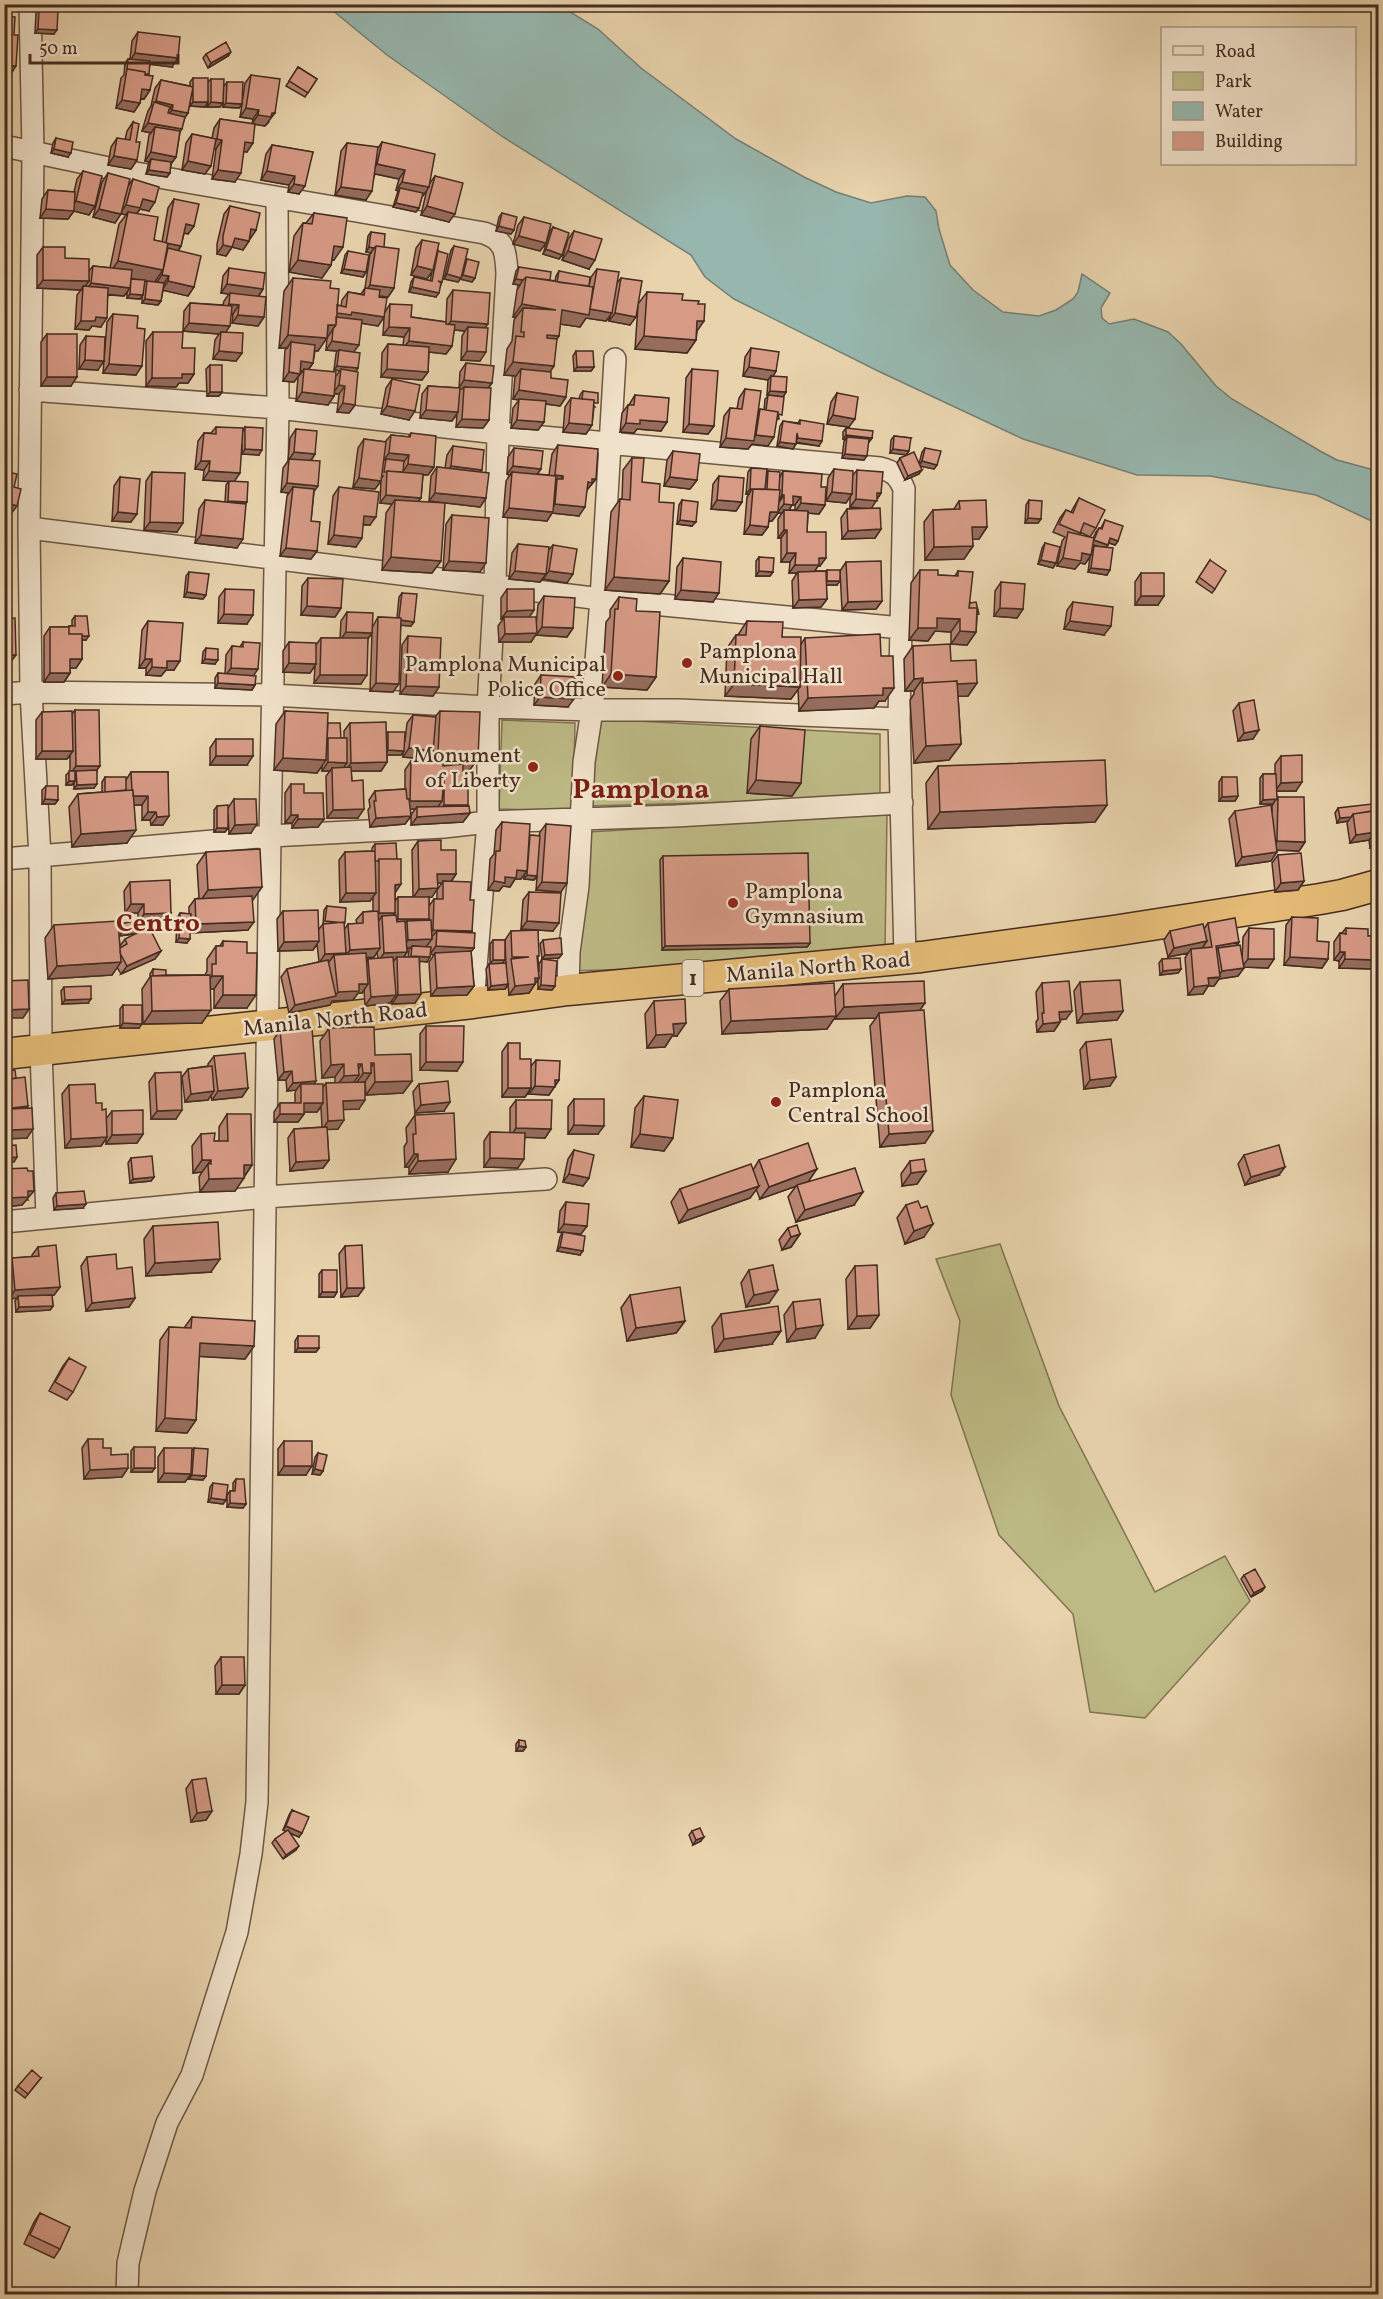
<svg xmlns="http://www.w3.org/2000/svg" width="1383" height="2299" viewBox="0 0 1383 2299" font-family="Vollkorn,serif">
	<rect width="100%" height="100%" fill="#e8d3ad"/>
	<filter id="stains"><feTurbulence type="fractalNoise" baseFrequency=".00333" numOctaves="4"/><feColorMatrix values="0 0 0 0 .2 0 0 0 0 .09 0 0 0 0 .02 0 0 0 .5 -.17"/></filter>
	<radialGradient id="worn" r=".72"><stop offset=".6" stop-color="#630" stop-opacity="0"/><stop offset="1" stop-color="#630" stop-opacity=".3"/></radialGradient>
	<path fill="#bdba85" stroke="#807353" stroke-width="1.5" d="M599 719 880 734V798L587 806Z
		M502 720 575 723 573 811 499 809Z
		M887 814 885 949 787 964 569 971 589 832Z
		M1000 1244 1059 1406 1155 1592 1225 1556 1250 1601 1145 1718 1090 1712 1073 1614 999 1535 951 1395 960 1321 936 1259Z"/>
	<path fill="#97b7ae" stroke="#767f76" stroke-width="1.5" d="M326 5H559L598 29 641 68 736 139 804 177 836 192 871 203 907 196 925 197 936 211 939 229 950 265 973 290 1003 312 1039 316 1056 310 1073 299 1078 292 1082 274 1110 293 1101 308 1102 318 1109 324 1134 319 1168 332 1181 344 1216 386 1232 399 1320 451 1337 460 1378 471V524L1316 495 1210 476 1137 475 1023 439 878 371 734 299 705 277 691 255 503 137 387 55Z"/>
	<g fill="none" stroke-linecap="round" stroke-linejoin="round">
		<defs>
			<path id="minor" d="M30 4 33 151 29 528 31 692 40 857 41 1051 47 1218
				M4 146 118 170 484 233C506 240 506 254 507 274L498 433 495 585 488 707V822L473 1003
				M30 390 278 408 498 433 880 468C894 471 899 477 904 489L899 719 905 957
				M29 528 601 599 901 628
				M4 694 31 692 272 695 488 707 592 710H678L899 719
				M4 859 270 836 444 827 488 822 675 816 902 803
				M568 990 569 952 578 886 584 762 592 710 601 599 615 359
				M4 1222 265 1197 546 1179
				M127 2294 128 2263 145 2191 167 2123 192 2075 237 1932 251 1854 257 1802 270 836 278 408 277 198"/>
			<path id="highway" d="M4 1054 473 1003 568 990 921 957 1113 931 1320 899 1342 895 1378 885"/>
		</defs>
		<use href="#minor" stroke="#6d5644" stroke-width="24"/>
		<use href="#highway" stroke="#442c21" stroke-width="33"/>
		<use href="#minor" stroke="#f0e2ca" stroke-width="21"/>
		<use href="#highway" stroke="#e4ba76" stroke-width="30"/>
	</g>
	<path fill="#b88472" stroke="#442c21" stroke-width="1.5" fill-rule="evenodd" d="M39 9 54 34 35 33 36 13Z
		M138 32 172 67 150 64 148 76 150 90 144 99 141 98 140 103 134 112 116 108 121 78 124 75 125 63 128 59H130L132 41Z
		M206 54 228 56 208 68 203 58Z
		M298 67 317 79 305 97 286 86Z
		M251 75 269 122 265 126 255 124 247 152 244 151 235 182 212 179 216 149 214 148 205 174 182 170 186 143 192 134 212 138 214 128 220 119 252 124 253 119 240 117 242 104 239 108 223 107V103L220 107H207L208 103 205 107 190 106V101L188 113 185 117 180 132 176 157 171 164 170 173 167 177 146 174 149 162 145 161 149 135 151 133 142 131 148 111 151 106 155 88 161 80 190 86V82L193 78 208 82 211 79 224 86 227 82 242 103 245 83Z
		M133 122 137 160 131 169 108 165 111 147 117 138 125 140 127 131Z
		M56 138 68 157 51 153 53 143Z
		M382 142 430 183 435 176 449 222 421 215 427 189 422 196 419 208 416 212 393 207 398 191 396 190 399 179 375 174 366 200 335 195 341 151 347 143 378 148Z
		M272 145 313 152 299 194 288 192 289 185 261 180 266 154Z
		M83 171 95 206 89 215 74 211 68 219 40 218 42 199 48 190 74 192 77 179Z
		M108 173 128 186 133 179 149 211 140 209 137 213 154 240 162 242 168 208 174 199 194 226 188 234 184 233 181 246 178 251 194 287 188 296 163 290 161 301 158 305 142 303V296L140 299 127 298V292L124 296 108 295 101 327 92 326 89 330 75 329 77 295 81 290 37 288V255L43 247 89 271 93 266 110 268 119 224 126 215 121 213 115 223 93 217 102 182Z
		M230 206 256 230 250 239H249V241L243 250 232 247 226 256 217 254V244L224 214Z
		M314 213 334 260H332L331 265 322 278 289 272 294 236 303 223H306Z
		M502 213 514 230 511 234 496 231 499 217Z
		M524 217 546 243 540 251 513 244 518 225Z
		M553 227 562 255 559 259 543 254 550 231Z
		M574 231 589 269 562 260 568 239Z
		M371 232 384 247 394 288 388 297 379 296 385 312 390 304 411 317 446 322 447 299 453 290 485 328 480 361 461 360 462 336 465 331 454 330 452 346 446 354 429 352 428 372 422 380 381 377 382 353 388 344 403 345 404 337 383 335 384 317 378 326 361 323 354 352 358 368 356 371 355 405 349 413 337 412 339 394H334V396L328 405 296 401 298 377 303 371H300V374L294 382 283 381 285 350 287 348H279L284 291 293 278 330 288 337 305 341 306 342 300 348 292 361 294 365 288 370 254 371 253 366 252 368 236ZM327 337 326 350 337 351 336 354 334 370 340 371 336 376 309 369 313 363 315 351H318Z
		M422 240 437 253 438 251 442 282 436 297 409 292 411 282 414 277 430 281 432 272 427 279 411 275 416 248Z
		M454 246 461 278 458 282 444 279 451 250Z
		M348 251 366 272 363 277 341 273 345 255Z
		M467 259 475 278 472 282 460 279 464 263Z
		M519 267 550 280 555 281 556 276 559 271 589 286 591 277 597 269 617 283 621 278 638 304 647 292 682 300 697 332 696 340 687 353 635 349 638 306 630 325 609 321 610 317 606 321 586 318 580 327 560 324 559 336 556 340 549 372 551 378 566 397 560 406 545 404 544 422 538 430 511 428 513 408 519 400 513 399 515 377 516 376 504 375 507 349 512 341 514 320 516 317H513L517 290 520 285 513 284 516 271Z
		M229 268 263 289 259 296 264 317 258 326 232 323 233 314H231L226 332 242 353 236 361 213 359 215 340 219 334 183 331 184 311 190 303 223 305 224 301 229 294 221 293 223 276Z
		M113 314 137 328 136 375 103 373 107 322Z
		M153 332 182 348 194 374 188 383H179L176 387 146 386V341Z
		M47 334 71 386H41V342Z
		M86 336 98 370 79 369 80 345Z
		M751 348 776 371 773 376 786 392 783 397 776 396 779 419H777L768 446 752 444 748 449 720 447 724 416 730 408 737 409 739 398 745 389 758 413 760 409 764 410 765 399 768 396 767 395 768 380 743 376 745 357Z
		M576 351 594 367 591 371H574L573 356Z
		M466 363 492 383 488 388 489 420 483 428 456 427 457 414 452 421 420 418 422 394 428 386 459 388 460 372Z
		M210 365 222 392 219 396H207L206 369Z
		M692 369 714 426 708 434 683 432 686 378Z
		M392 379 409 420 381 414 386 388Z
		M583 391 595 407H594L592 425 586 434 563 432 565 407 571 398 579 399 580 395Z
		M837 393 849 427 827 424 831 402Z
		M635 395 667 422 661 431 637 429 634 433 620 432 622 413 628 405H629Z
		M800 420 819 446 796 443 793 449 777 446 780 426 783 421 798 423Z
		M216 427 243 431 245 427 259 455 242 454V444L234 481 245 504 237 548 195 543 199 509 205 500 225 502 226 485 229 481 203 480 204 470 195 469 198 441 204 433H211Z
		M846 428 872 438 869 442H868L864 460 842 458 844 441 845 440 843 439V432Z
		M296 429 315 454 311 461 314 492 311 521 317 551 311 559 280 556 287 496 289 493 281 492 283 468 288 461 290 438Z
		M411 433 434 467 428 475H423L421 498 418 502 441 561 432 573 382 570 386 513 392 504 380 503 381 479 383 476H381V481L375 489 353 487 358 448 364 439 385 442 391 435 408 437Z
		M894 436 911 438 890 453 891 440Z
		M558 445 596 479 587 490 579 516 552 513 547 521 503 517 506 481 510 475 507 474 508 457 514 448 541 469 537 474 549 475 552 454Z
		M453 446 480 472 486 498 480 507 429 501 431 476 437 467 445 468 447 455Z
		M925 448 937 465 934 469 921 466 919 474 905 480 897 463 900 458 919 464 922 452Z
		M673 451 697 480 690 489 664 486 667 460Z
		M632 458 642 482 669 581 660 594 605 590 611 512 620 499H622L623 470Z
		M751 468 766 474 768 471 780 477 783 471 821 487 825 505 819 514 808 513 807 532 820 566H818L814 571H826L827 570 837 585H826L827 599 821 607 793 608 792 581 797 573H789L790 562H781V538H778V519L782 513H778L772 521H769L768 527 762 535 744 534 747 497 749 494H746L748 472ZM792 505H795V510H789Z
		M834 469 853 475 857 470 881 493 871 508 881 529 875 538 842 539 841 518 847 509 863 508 850 507V496L846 503 826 501 828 478Z
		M152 472 177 532 144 530 146 481Z
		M719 476 742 502 736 511 711 509 713 484Z
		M120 477 131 522 112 521 114 486Z
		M339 487 370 525H363L356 547 328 544 333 496Z
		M1079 498 1096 528 1090 537 1080 532 1079 535 1093 538 1096 532 1099 528H1101L1105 520 1118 541 1115 545 1109 543 1106 547 1107 575 1088 572 1090 557 1085 564 1080 563 1075 569 1057 566 1062 541 1065 537 1053 532 1060 518 1066 510 1071 512Z
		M682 500 692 526 677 524 679 505Z
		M1029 500 1041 519 1038 523H1025L1026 505Z
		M959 501 987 527 979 539H972L973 546 964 559 925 560 924 522 933 510 954 509Z
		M452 515 480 572 443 570 446 524Z
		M1045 543 1056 563 1053 568 1038 564 1042 548Z
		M518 544 548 551 553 545 567 583 543 579 540 582 509 579 512 553Z
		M759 557 773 572 770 576H756V561Z
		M683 558 713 602 675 599 677 567Z
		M1210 560 1215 589 1212 593 1196 582Z
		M846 562 882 601 876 609 842 610 840 571Z
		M920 570 938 575 955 576 958 571 970 603 977 617 976 632 967 645 951 644V632L935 631 928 641 909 640 911 583Z
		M189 572 206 595 203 599 184 597 186 576Z
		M1141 573 1158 605H1135V582Z
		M308 578 341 608 335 617 301 615 302 586Z
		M1001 582 1023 609 1017 618 994 616 995 591Z
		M225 589 247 624 218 623 219 597Z
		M507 589 534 610 529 617 536 626 538 605 544 596 573 628 567 637 536 635V634L531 642H499L498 626 503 619H501V598Z
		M402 593 414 622 411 626 401 625 393 692 370 691 372 633 368 639 361 684 314 683 315 666 310 673 283 672V651L289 642 316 645 321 638H340L341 621 347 612 373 626 378 617 397 618 399 597Z
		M619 597 636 611 656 677 647 690 602 687 606 622 610 617V610Z
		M1073 602 1104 635 1064 629 1067 610Z
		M75 616 86 640H82V659L76 668H70V673L64 682H44V636L50 627H68L69 626H72V620Z
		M148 621 174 670H166L161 676 146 675V668H139L142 630Z
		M747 621 782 637 801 644 805 638 881 656 885 701H879L874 708 799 711 798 689 791 699 725 696 727 648 736 635H738Z
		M408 636 439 687 433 696 400 694 402 645Z
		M243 642 254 675 255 685 252 690 215 688V678L218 673 225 674 226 655 232 646 240 647Z
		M913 646 951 661 977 683 968 696H958L961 744 949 760 914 763 910 700 914 694V691H905L904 659Z
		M206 648 215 664 202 663 203 652Z
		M541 675 568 707 534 705 535 684Z
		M1239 703 1253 739 1238 741 1233 711Z
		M75 710 97 771 94 788 74 789V783L72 785H66V775L70 771V755L67 759H36V720L42 712 72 714Z
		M285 711 328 723 341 738H344V731L350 723 386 735 388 732 405 741 407 723 413 715 435 717 440 711 478 758 469 771H463L467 806 470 813 463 822 411 825V816L405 824 370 827 368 810 370 807 369 800 375 791 405 789V770L411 761 429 762V756L427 759 403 757V752L401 755H387V762L381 771H351L352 781 358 818H327L326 776 330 771H322V766L317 773 274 770 276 724ZM410 809H415L411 815Z
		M760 726 801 783 792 796 747 793 751 739Z
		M216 739 247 765H210V748Z
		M1281 756 1296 791H1276L1277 799 1278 797 1305 842 1299 851 1277 850 1271 861 1236 866 1229 819 1235 811 1272 812V806L1273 804H1260V778L1263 774H1275V764Z
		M938 766 1107 805 1095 822 928 829 926 783Z
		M131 772H168L163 825H151L150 820H142V805H134L127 843 72 847 69 807 78 794 102 792V782L105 777 126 780Z
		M1222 777 1238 796 1235 801H1219V782Z
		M1378 782V797L1376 786Z
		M291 784 324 819 318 827 292 828V823H285V793Z
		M46 786 58 800 55 804H42V790Z
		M234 799 251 833 229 834 228 814V828L225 832H214V810L217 806 228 808Z
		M1338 808 1373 811 1378 810V847L1370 848 1369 840 1350 843 1347 823 1348 821 1337 823 1335 813Z
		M502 822 530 835 539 836 540 832 546 824 561 892 536 890 537 877 534 880 524 879V875L521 879H515L510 887 503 886 499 891 488 890 490 859 494 854 496 830Z
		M418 841 441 850 456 874 451 882 470 900 472 931 471 933 474 948 471 951 474 986 467 995 431 996 429 962 434 955 430 954 427 962 420 961 415 1003 392 1004V1000L390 1003 365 1006 364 990 362 993H358L353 1000 332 1001 330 1005 289 1013 281 977 287 969 319 962 317 944 313 950 278 951 277 919 283 911 319 929 323 924 324 910 327 906 344 924V930L348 924H357L356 920 363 912 373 911V897L370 901 340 902 339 860 345 852 372 851V848L375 844 395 893V901L398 897H413L412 850ZM438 883H442L437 890V899H434L429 906V897H432ZM407 948H410L409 950 408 957H404L407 952ZM377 952 378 959H368L367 961 366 957H374Z
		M206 852 262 887 252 900 248 930 190 933 187 943 176 942 177 918 180 913 189 914V907L195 899 199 898 197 865Z
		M1278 855 1304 881 1298 890 1275 892 1272 863Z
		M663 856 810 943 807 947 662 950 660 860Z
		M130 882 171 913 165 922H140L138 933 161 951 155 959 121 974 117 967 112 975 48 979 45 938 54 925 119 926 120 924 138 921V913H125L124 891ZM137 934 125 939 120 946 119 936Z
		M529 892 553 931 538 930V959L539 972V964L542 959 555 986 552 990 538 989V979L529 993 509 995 508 985 505 989 488 990 486 969 489 964H490V944L493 940H505L511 931 538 930 521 929 523 900ZM505 940 506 966 503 963Z
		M1292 917 1317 941 1328 959 1322 968 1284 965 1286 925Z
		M1208 923 1239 942 1237 946 1242 960 1243 937 1249 928 1274 959 1268 968 1244 967 1238 976 1219 979 1214 986H1208L1203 994 1188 995 1185 958 1188 953 1168 957 1164 940 1170 931 1204 929Z
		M1346 928 1368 936H1378V970L1376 969 1377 964 1374 969 1339 968V961L1334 960V942L1340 933H1342Z
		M543 940 562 954 559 958 542 959 540 944Z
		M223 941 247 1008H214V989H210L202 1023 143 1024 142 989 150 977V974L153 969 166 975H205L207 971V959L216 946H220Z
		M1162 959 1181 969 1178 973 1160 975 1159 963Z
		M1080 982 1123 1011 1117 1020 1077 1023 1074 991Z
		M1042 983 1066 1019 1060 1020V1022L1054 1031 1037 1032 1036 1022 1038 1019 1036 992Z
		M843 984 920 1010 925 1143 880 1147 870 1026 876 1018 835 1019V1017L827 1029 722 1034 720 1001 729 989 835 996Z
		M64 987 88 1003 62 1004 61 991Z
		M654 1001 677 1036H672L665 1047 647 1048 645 1014Z
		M123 1005 139 1028H120V1009Z
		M426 1026 457 1071 420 1070V1034Z
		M329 1028 375 1055 412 1081 403 1093 366 1095 365 1081 359 1109H343L338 1129H327L329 1160 323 1168 290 1171 288 1138 294 1129 322 1127 321 1107 317 1112H304V1114L298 1122H274V1112L280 1103H295V1093L296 1090 287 1091 286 1080H278L274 1039 280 1030 314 1084 323 1087 326 1083H335V1077L322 1078 320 1041Z
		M1086 1042 1110 1086 1084 1089 1080 1050Z
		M508 1043 520 1059 531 1066 536 1060 559 1080 549 1095 529 1094V1092L525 1097H502V1052Z
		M214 1056 248 1088 242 1097 212 1100 211 1096 208 1100 185 1102 182 1077 188 1069 208 1066V1064Z
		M4 1071 16 1078 27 1108V1138L5 1139V1137L4 1138Z
		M155 1073 176 1119H151L149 1082Z
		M419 1084 444 1111 415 1113 413 1092Z
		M69 1085 96 1103 102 1110 106 1119 112 1111 143 1134 137 1143 106 1144V1139L101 1146 65 1148 62 1094Z
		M644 1096 673 1138 664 1151 631 1147 635 1108Z
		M574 1099 598 1134H568V1107Z
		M516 1100 551 1129 545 1138 525 1137 518 1168 484 1167V1141L490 1132 510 1133V1108Z
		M227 1114 252 1165 235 1191 200 1192 199 1177 202 1172 193 1173 192 1146 201 1134 214 1141H219V1127Z
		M415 1115 448 1172 409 1174V1167H405L404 1147 407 1142 406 1128Z
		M574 1150 589 1178 583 1186 563 1182 568 1159Z
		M1244 1155 1279 1175 1245 1185 1238 1164Z
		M131 1158 154 1177 151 1181 130 1183 128 1163Z
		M759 1160 809 1181 854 1205 796 1222 788 1197 796 1186 760 1199 756 1189 750 1198 679 1223 671 1202 680 1189 753 1170Z
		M910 1161 926 1171 917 1184 902 1186 901 1174Z
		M4 1169 28 1200H26L22 1205 4 1207Z
		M56 1193 83 1208 54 1210 53 1198Z
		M566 1202 587 1226 581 1234 570 1233 580 1255 557 1251 560 1237 562 1233 558 1232 560 1211Z
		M906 1205 924 1237 905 1244 897 1218Z
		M153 1226 211 1272 146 1276 144 1239Z
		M788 1228 800 1234 791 1247 782 1250 779 1240Z
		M345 1246 364 1288 358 1296 341 1297 339 1254Z
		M38 1247 60 1287 54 1295H52L53 1306 50 1310 16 1312 15 1301 17 1298 9 1299 6 1267 12 1258 32 1257V1255Z
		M87 1257 117 1269 135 1298 129 1307 86 1311 81 1266Z
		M855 1266 879 1315 870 1328 848 1329 846 1279Z
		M322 1270 337 1292 334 1297H319V1274Z
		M749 1270 769 1303 746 1307 741 1283Z
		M630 1295 685 1321 676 1333 627 1341 621 1308Z
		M793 1302 815 1338 787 1342 784 1315Z
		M721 1314 772 1344 715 1352 712 1327Z
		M192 1317 254 1346 245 1359 199 1356 196 1420 187 1433 156 1431 160 1340 169 1327 184 1328Z
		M298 1336 319 1348 316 1352H295V1341Z
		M69 1358 73 1392 67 1400 49 1391 63 1366Z
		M88 1439 103 1448 128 1468 122 1477 84 1479 82 1448Z
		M284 1441 306 1475H278V1449Z
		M134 1447 155 1468 152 1472H131V1451Z
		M164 1448 191 1452 194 1448 206 1476 203 1480 189 1479V1476L185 1482H158V1457Z
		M318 1453 323 1471 320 1475 312 1474 315 1457Z
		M236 1479 246 1504 243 1508 227 1507V1495L230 1491H233V1483Z
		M213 1483 226 1500 223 1504 208 1502 210 1487Z
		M1244 1575 1265 1587 1262 1591 1251 1597 1241 1579Z
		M221 1657 245 1685 239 1694H216L215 1666Z
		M519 1740 526 1747 523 1751H516V1744Z
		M192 1780 212 1811 206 1820 191 1822 186 1789Z
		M292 1810 299 1837 290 1833 296 1850 283 1859 272 1843 275 1839 286 1832 283 1830 289 1815Z
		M692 1831 701 1841 693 1845 689 1835Z
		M41 2078 25 2098 15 2090 18 2086Z
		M40 2213 60 2249 54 2258 24 2244 34 2222Z"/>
	<path fill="#966c5d" stroke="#442c21" stroke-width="1.5" d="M38 29 57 30 54 34 35 33Z
		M231 52 228 56 208 68 211 63Z
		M135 53 178 58 172 67 129 62Z
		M4 65 16 66 8 79H4Z
		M142 89 150 90 144 99 136 98Z
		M122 100 140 103 134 112 116 108Z
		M156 101 173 105 167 113 153 106Z
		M193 102H208L205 107 190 106Z
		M211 102 223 103 220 107H207Z
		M226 103 242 104 239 108 223 107Z
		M246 108 259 110 253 119 240 117Z
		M172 110 188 113 182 122 166 119Z
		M272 113H275L265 126 252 124 258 115Z
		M148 123 182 129 176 137 155 127 151 133 142 131Z
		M217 139 222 140 216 149 211 148Z
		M245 142 253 143 247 152 239 151Z
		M54 149 71 153 68 157 51 153Z
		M151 152 176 157 170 165 151 159 149 162 145 161Z
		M114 156 137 160 131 169 108 165Z
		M188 161 211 166 205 174 182 170Z
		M377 164 405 170 399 179 371 173Z
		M149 170 170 173 167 177 146 174Z
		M218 170 241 173 235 182 212 179Z
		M267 171 295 176 289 185 261 180Z
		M402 182 429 187 423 196 399 191 400 188 398 191 396 190Z
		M294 184 305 186 299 194 288 192Z
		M341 187 372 191 366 200 335 195Z
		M143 199 155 202 149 211 140 209 134 217 128 212 126 215 120 213 126 205Z
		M76 201 95 206 89 215 74 211 68 219 40 218 46 209 70 210Z
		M396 203 419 208 416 212 393 207Z
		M427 206 455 214 449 222 421 215Z
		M99 209 121 214 115 223 93 217Z
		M186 224 194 226 188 234 180 232Z
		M499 226 514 230 511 234 496 231Z
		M251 229 256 230 250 239 245 238Z
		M519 236 546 243 540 251 513 244Z
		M235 238 249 241 243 250 232 247 226 256 217 254 223 245Z
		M166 243 181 246 175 255 168 248 165 253Z
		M334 246 343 247 334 260 325 259Z
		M369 247 374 248 371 253 366 252Z
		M546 249 562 255 559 259 543 254Z
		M568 251 595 260 589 269 562 260Z
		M298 260 331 265 322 278 289 272Z
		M118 261 163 270 154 283 109 274Z
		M417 266 433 270 427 279 411 275Z
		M344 269 366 272 363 277 341 273Z
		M447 274 461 278 458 282 444 279Z
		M162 275 169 276 163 285 156 283Z
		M463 275 475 278 472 282 460 279Z
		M516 279 523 280 520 285 513 284Z
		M43 280 89 281 83 289V286L81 290 37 288Z
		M168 281 194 287 188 296 162 290Z
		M91 283 130 288 124 296 85 292Z
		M227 284 263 289 257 298 221 293Z
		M370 285 394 288 388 297 364 294Z
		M412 287 439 293 436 297 409 292Z
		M130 294 143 295 140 299 127 298Z
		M145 299 161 301 158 305 142 303Z
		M229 304 239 305 233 314 223 313Z
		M522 304 556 310 523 308 516 317H513Z
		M590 309 612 313 606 321 586 318 580 327 553 323 562 310Z
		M352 312 384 317 378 326 347 321 335 317 336 313Z
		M615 313 636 317 630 325 609 321Z
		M238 315 264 317 258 326 232 323Z
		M96 317 107 318 101 327 92 326 89 330 75 329 81 321Z
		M451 321 488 324 482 332 468 327 465 331 445 329Z
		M697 321H704L695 334Z
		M189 323 230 326 224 335 221 332 219 334 183 331Z
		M328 325H336L327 338Z
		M389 327 410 328 404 337 383 335Z
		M288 335 327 338 318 351 291 349V342L287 348H279Z
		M547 335 559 336 550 349 538 348Z
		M644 336 696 340 687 353 635 349Z
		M332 341 359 345 353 353 339 350 337 351 326 350Z
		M409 341 452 346 446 354 403 349Z
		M219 351 242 353 236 361 213 359Z
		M467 351 486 352 480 361 461 360Z
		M85 360 104 361 98 370 79 369Z
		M301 361 313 363 307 371 304 369 303 371 295 370Z
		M513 362 554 366 545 379 521 369 516 376 504 375Z
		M109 364 142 366 136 375 103 373Z
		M337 366 358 368 355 373 334 370Z
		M577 367H594L591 371H574Z
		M749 367 776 371 771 380V376L768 380 743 376Z
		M387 369 428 372 422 380 381 377Z
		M289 372 300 374 294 382 283 381Z
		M182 374H194L188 383H179L176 387 146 386 152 378Z
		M47 377H77L71 386H41Z
		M464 380 492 383 486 391 464 387 462 389H458Z
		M339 385 345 386 339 394 333 393Z
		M519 390 566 397 560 406 513 399Z
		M770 391 786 392 783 397 767 395Z
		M210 392H222L219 396H207Z
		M302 392 334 396 328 405 296 401Z
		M343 403 355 405 349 413 337 412Z
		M387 406 415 411 409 420 381 414Z
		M426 410 458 412 452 421 420 418Z
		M833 415 855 419 849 427 827 424Z
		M462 419 489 420 483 428 456 427Z
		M517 420 544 422 538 430 511 428Z
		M640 420 667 422 661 431 637 429 634 433 620 432 626 423Z
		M569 423 592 425 586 434 563 432Z
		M689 424 714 426 708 434 683 432Z
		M756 435 774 437 768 446 752 444 748 449 720 447 726 438 752 440Z
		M846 435 872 438 869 442 847 440V437L845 440 843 439Z
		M798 438 822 441 819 446 795 442Z
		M780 442 796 444 793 449 777 446Z
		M245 449 262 450 259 455 242 454Z
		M893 449 909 451 906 455 890 453Z
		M294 452 315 454 309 463 289 459 288 461Z
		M389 453 409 455 403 463 386 459 383 461Z
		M845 454 867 456 864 460 842 458Z
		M201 461H210L204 470 195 469Z
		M922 461 937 465 934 469 919 466Z
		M408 464 434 467 428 475 402 473Z
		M451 466 482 470 476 479 445 475Z
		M513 466 541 469 535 477 512 472 510 475 507 474Z
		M922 470 919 474 905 480 908 476Z
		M209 471 240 473 234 482 203 480Z
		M555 475 563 476 557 484V479L554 484 549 483Z
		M670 477 697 480 690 489 664 486Z
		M359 478 381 481 375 489 353 487Z
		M592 479H596L586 491 588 482Z
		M287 483 318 486 312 494 293 487 289 493 281 492Z
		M750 489H752L749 494H746Z
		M832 492 852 494 846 503 826 501Z
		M435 493 486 498 480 507 429 501Z
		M877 493H881L871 509 850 507 856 499Z
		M386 495 421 498 415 506 395 500 392 504 380 503Z
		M782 495H784L778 504H776Z
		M793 496 801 497 795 505H792L787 513 784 510 782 513H778L772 521H764L770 512H778L784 504Z
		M717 500 742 502 736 511 711 509Z
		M228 501 247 502 244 506 225 505Z
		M801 503 825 505 819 514 795 512Z
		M11 504 17 506 11 514 5 513Z
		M555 504 585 507 579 516 552 513 547 521 503 517 509 508 549 512Z
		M118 512 137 514 131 522 112 521Z
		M364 516 376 517 370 525 358 524Z
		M1028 518 1041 519 1038 523H1025Z
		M680 520 696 522 692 526 677 524Z
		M150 522 183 523 177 532 144 530Z
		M750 525 768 527 762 535 744 534Z
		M972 527H987L979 539 963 540Z
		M881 529 875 538 842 539 848 531Z
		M784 530H787L781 538H778Z
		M201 535 243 539 237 548 195 543Z
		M334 535 362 538 356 547 328 544Z
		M1110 538 1118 541 1115 545 1107 542Z
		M1094 540 1108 545 1105 549 1091 544Z
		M973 546 964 559 925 560 934 547Z
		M286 548 317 551 311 559 280 556Z
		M787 553H796L790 562H781Z
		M1082 553 1091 555 1085 564 1080 563 1075 569 1057 566 1063 558Z
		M391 557 441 561 432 573 382 570Z
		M819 558H826L820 566H818L813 574 798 572 797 573H789L795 565Z
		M1041 560 1056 563 1053 568 1038 564Z
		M449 561 486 563 480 572 443 570Z
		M1091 568 1110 570 1107 575 1088 572Z
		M515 571 546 574 540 582 509 579Z
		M549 571 573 574 567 583 543 579Z
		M759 571 773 572 770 576H756Z
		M614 577 669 581 660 594 605 590Z
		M827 581H840L837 585H824Z
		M681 590 719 593 713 602 675 599Z
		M187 592 206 595 203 599 184 597Z
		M1141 596H1164L1158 605H1135Z
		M827 599 821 607 793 608 799 600Z
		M882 601 876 609 842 610 848 602Z
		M307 606 341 608 335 617 301 615Z
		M1000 608 1023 609 1017 618 994 616Z
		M534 610 528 619 504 617 503 619H501L507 611Z
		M224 614 253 615 247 624 218 623Z
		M937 618 960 619 951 632 935 631 928 641 909 640 918 628Z
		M399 620 414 622 411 626 396 625Z
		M1070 621 1111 626 1104 635 1064 629Z
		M542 627 573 628 567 637 536 635Z
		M960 631 976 632 967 645 951 644Z
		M346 632 372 633 366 641 340 640Z
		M537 633 531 642H499L505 634Z
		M68 635 89 636 86 640 65 639Z
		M4 655H16L7 667H4Z
		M70 659H82L76 668H64Z
		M145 659H152L146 668H139Z
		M205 659 218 660 215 664 202 663Z
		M167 661H180L174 670H166L161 676 146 675 152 667Z
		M289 663 316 664 310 673 283 672Z
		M231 668 258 669 252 678 225 676Z
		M50 673H70L64 682H44Z
		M611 674 656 677 647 690 602 687Z
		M320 675H367L361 684 314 683Z
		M923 678 914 691H905L914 679Z
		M218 683 255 685 252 690 215 688Z
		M376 683 399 684 393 692 370 691Z
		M977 683 968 696 923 697V685Z
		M734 684 800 687 791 699 725 696Z
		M406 686 439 687 433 696 400 694Z
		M883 688H894L885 701H879L874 708 799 711 808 698Z
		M540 697 574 699 568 707 534 705Z
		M1259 730 1253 739 1238 741 1244 733Z
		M961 744 949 760 914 763 926 746Z
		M409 748 433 751 427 759 403 757Z
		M388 750 404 751 401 755H385Z
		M42 751H73L67 759H36Z
		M438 753H444L435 766H429Z
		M216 756H253L247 765H210Z
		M444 757 478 758 469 771 435 770Z
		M283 758 326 760 317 773 274 770Z
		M328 762 347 763 341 771 332 768 330 771H322Z
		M387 762 381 771H345L351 763Z
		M76 766H100L94 774 76 771 74 774H70Z
		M756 780 801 783 792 796 747 793Z
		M69 781H75L72 785H66Z
		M1302 782 1296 791H1275L1281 783Z
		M97 784 94 788 74 789 77 785Z
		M132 796H148L142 805H126Z
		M1238 796 1235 801H1219L1222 797Z
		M45 799 58 800 55 804H42Z
		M1276 799 1273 804H1260L1263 800Z
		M410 801H442L436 810 417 807 415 809H404Z
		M444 805H468L462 814 470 813 463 822 411 825 417 817 438 814Z
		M1107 805 1095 822 928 829 940 812Z
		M364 809 358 818H327L333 810Z
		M148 812H156L150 820H142Z
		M291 815H298L292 823H285Z
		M169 816 163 825H151L157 817Z
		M411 816 405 824 370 827 376 818Z
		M1351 817 1348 821 1337 823 1340 818Z
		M298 819H324L318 827 292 828Z
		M257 824 251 833 229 834 235 825Z
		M217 828H228L225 832H214Z
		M136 830 127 843 72 847 81 834Z
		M1375 832 1369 840 1350 843 1356 835Z
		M1378 839V847L1370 848 1376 840Z
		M1277 841 1305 842 1299 851 1271 850Z
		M1277 852 1271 861 1236 866 1242 857Z
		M517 870 527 871 521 879H515L510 887 503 886 499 891 488 890 494 881 505 877Z
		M437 874H456L450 883 443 881 442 883H431Z
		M527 875 537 876 534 880 524 879Z
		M1304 881 1298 890 1275 892 1281 883Z
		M542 882 567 883 561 892 536 890Z
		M401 884 395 893V885Z
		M262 887 253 900 199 903 208 890Z
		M438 888 432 897 413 898 419 889Z
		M346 893H376L370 901 340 902Z
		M131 904H144L138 913H125Z
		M171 913 165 922 138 923 144 914Z
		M379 913H395L389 922 382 916 378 922H373Z
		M398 919H429L423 927 407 921 403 928H392Z
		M527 921 559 923 553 931 521 929Z
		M254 922 248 930 190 933 196 924Z
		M141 929 138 933 119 936 122 932Z
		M433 930 472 931 466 940 437 931 431 938H427Z
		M179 938 190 939 187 943 176 942Z
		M432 939 426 947 412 946 410 948H402L408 940Z
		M319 941 313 950 278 951 284 942Z
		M1207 941 1201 950 1191 949 1188 953 1168 957 1174 948Z
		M1239 942 1233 951 1218 948 1214 954 1216 946Z
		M810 943 807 947 662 950 665 946Z
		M436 946 474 948 468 956 435 953 434 955 430 954Z
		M380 948 374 957 344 959 350 950Z
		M161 951 155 959 121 974 127 966Z
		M407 952 401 961 397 957 394 961 378 962 384 953Z
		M1340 952H1345L1339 961 1334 960Z
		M346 953 340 961 334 955 329 962 319 963 325 954Z
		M562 954 559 958 542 959 545 955Z
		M411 956 430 957 427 962 408 960Z
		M1290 957 1328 959 1322 968 1284 965Z
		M1248 959H1274L1268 968 1242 967Z
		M1345 959 1378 960V962L1374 969 1339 968Z
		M493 960H505L502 964H490Z
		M121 962 112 975 48 979 57 966Z
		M1244 968 1238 976 1219 979 1214 986H1208L1203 994 1188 995 1194 987 1208 978H1217L1222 971Z
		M1181 969 1178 973 1160 975 1163 971Z
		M212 976H223L214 989H203Z
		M535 978H539L529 993 509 995 515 986Z
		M359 984H368L362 993H358L353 1000 332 1001 330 1005 289 1013 295 1005 335 996 338 992Z
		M508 984 505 989 488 990 491 986Z
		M541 985 555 986 552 990 538 989Z
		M474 986 467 995 431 996 437 988Z
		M421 994 415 1003 392 1004 398 995Z
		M223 995H256L247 1008H214Z
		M396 995 390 1003 365 1006 371 997Z
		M91 999 88 1003 62 1004 65 1000Z
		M925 1003 916 1016 879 1013 876 1018 835 1019 844 1007Z
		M29 1009 23 1018H4V1010Z
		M211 1010 202 1023 143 1024 152 1011Z
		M1072 1011 1066 1019 1053 1020 1059 1012Z
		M1123 1011 1117 1020 1077 1023 1083 1014Z
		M836 1016 827 1029 722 1034 731 1021Z
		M1060 1022 1054 1031 1037 1032 1043 1024Z
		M123 1023 142 1024 139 1028H120Z
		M686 1023 677 1036H672L665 1047 647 1048 656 1035 673 1024Z
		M426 1062H463L457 1071 420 1070Z
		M371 1063H374L367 1073H371L362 1086H354Z
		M344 1064 335 1077 322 1078 331 1065Z
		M358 1064H362L354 1075H359L350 1088H335L344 1076Z
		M292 1071 286 1080H278L284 1072Z
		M1116 1077 1110 1086 1084 1089 1090 1080Z
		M555 1080H559L549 1095 529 1094 535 1086Z
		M316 1081 310 1089 301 1084 296 1090 287 1091 293 1083Z
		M412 1081 403 1093 366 1095 375 1082Z
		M248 1088 242 1097 212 1100 218 1091Z
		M508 1088H531L525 1097H502Z
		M214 1091 208 1100 185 1102 191 1094Z
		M365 1100 359 1109 337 1110 343 1101Z
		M450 1102 444 1111 415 1113 421 1105Z
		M304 1103H323L317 1112H298Z
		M28 1106 22 1115 10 1109 4 1116V1109Z
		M182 1110 176 1119H151L157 1111Z
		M280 1114H304L298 1122H274Z
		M344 1120 338 1129 322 1130 328 1121Z
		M574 1125 604 1126 598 1134H568Z
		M516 1128 551 1129 545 1138 510 1137Z
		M33 1129 27 1138 5 1139 11 1130Z
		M933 1131 925 1143 880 1147 889 1134Z
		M143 1134 137 1143 106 1144 112 1135Z
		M640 1134 673 1138 664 1151 631 1147Z
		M107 1137 101 1146 65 1148 71 1139Z
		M414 1154H418L409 1167H405Z
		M17 1157 14 1162H4V1158Z
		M490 1158 524 1159 518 1168 484 1167Z
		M456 1159 448 1172 409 1174 418 1161Z
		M202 1160H211L202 1172 193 1173Z
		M329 1160 323 1168 290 1171 296 1162Z
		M244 1165H252L243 1178Z
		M1285 1167 1279 1175 1245 1185 1251 1177Z
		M817 1169 808 1182 760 1199 769 1187Z
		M926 1171 917 1184 902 1186 911 1173Z
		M569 1174 589 1178 583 1186 563 1182Z
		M154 1177 151 1181 130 1183 133 1179Z
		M244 1178 235 1191 200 1192 209 1179Z
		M759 1186 750 1198 679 1223 688 1210Z
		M28 1191H34L22 1205 4 1207V1202L7 1198Z
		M863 1192 854 1205 796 1222 805 1210Z
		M86 1204 83 1208 54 1210 57 1206Z
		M564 1224 587 1226 581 1234 558 1232Z
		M933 1224 924 1237 905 1244 914 1231Z
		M800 1234 791 1247 782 1250 791 1237Z
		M560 1247 583 1251 580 1255 557 1251Z
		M220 1259 211 1272 146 1276 155 1263Z
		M60 1287 54 1295 18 1298V1296L17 1298 9 1299 15 1290Z
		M347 1288H364L358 1296 341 1297Z
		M778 1290 769 1303 746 1307 754 1295Z
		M322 1292H337L334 1297H319Z
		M135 1298 129 1307 86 1311 92 1303Z
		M53 1306 50 1310 16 1312 19 1307Z
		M879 1315 870 1328 848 1329 857 1316Z
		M685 1321 676 1333 627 1341 636 1328Z
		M823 1325 815 1338 787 1342 796 1329Z
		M781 1331 772 1344 715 1352 724 1339Z
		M200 1343 254 1346 245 1359 191 1356Z
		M298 1348H319L316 1352H295Z
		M165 1418 196 1420 187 1433 156 1431Z
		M284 1466H312L306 1475H278Z
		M128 1468 122 1477 84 1479 90 1470Z
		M134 1468H155L152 1472H131Z
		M315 1469 323 1471 320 1475 312 1474Z
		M164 1473 191 1474 185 1482H158Z
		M192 1475 206 1476 203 1480 189 1479Z
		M211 1498 226 1500 223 1504 208 1502Z
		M230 1503 246 1504 243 1508 227 1507Z
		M1265 1587 1262 1591 1251 1597 1254 1593Z
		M222 1685H245L239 1694H216Z
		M519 1746 526 1747 523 1751H516Z
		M212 1811 206 1820 191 1822 197 1813Z
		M286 1826 302 1833 299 1837 283 1830Z
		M704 1837 701 1841 693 1845 696 1840Z
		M299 1846 296 1850 283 1859 286 1855Z"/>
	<path fill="#d69a85" stroke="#442c21" stroke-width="1.5" d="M39 9 58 10 57 30 38 29Z
		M4 16 15 17 14 35H18L16 66 4 65Z
		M138 32 180 37 178 58 135 53Z
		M226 42 231 52 211 63 206 54Z
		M128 59 150 61 149 74H145V72L127 69V70Z
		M298 67 317 79 308 93 289 81Z
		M127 69 145 72V75L153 76 150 90 142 89 140 103 122 100Z
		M251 75 280 79 275 113H272L271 117 258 115 259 110 246 108Z
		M193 78H208V102H193Z
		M211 79H224L223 103 211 102Z
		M161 80 193 87 188 113 172 110 173 105 156 101Z
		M227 82H243L242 104 226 103Z
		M154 102 170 107 168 113 185 117 182 129 148 123Z
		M220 119 255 124 253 143 245 142 241 173 218 170 222 140 217 139Z
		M133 122 139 124 136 142H140L137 160 114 156 117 138 130 140Z
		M155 127 180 131 176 157 151 152Z
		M192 134 216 139 211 166 188 161Z
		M56 138 73 142 71 153 54 149Z
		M382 142 435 154 429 187 402 182 405 170 377 164Z
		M347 143 378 147 372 191 341 187Z
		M272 145 313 152 305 186 294 184 295 176 267 171Z
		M151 159 171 162 170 173 149 170Z
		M83 171 102 176 95 206 76 201Z
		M108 173 130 179 121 214 99 209Z
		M435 176 463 183 455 214 427 206Z
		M133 179 159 187 155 202 143 199 140 208 126 205Z
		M400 188 423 193 419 208 396 203Z
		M48 190 75 192 74 211 46 209Z
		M174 199 199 204 194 226 186 224 181 246 166 243Z
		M230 206 260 213 256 230 251 229 249 241 235 238 232 247 223 245V236Z
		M128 212 158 217 154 240 168 243 163 270 118 261Z
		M314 213 347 218 343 247 334 246 331 265 298 260 303 223 312 224Z
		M502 213 517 217 514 230 499 226Z
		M524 217 551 224 546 243 519 236Z
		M553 227 569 233 562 255 546 249Z
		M574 231 602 239 595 260 568 251Z
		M371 232 385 234 384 247 376 246 374 248 369 247Z
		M422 240 439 243 433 270 417 266Z
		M376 246 399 249 394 288 370 285Z
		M454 246 468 249 461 278 447 274Z
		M43 247H65V258L89 259V281L43 280Z
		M168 248 201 256 194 287 168 281 169 276 162 275Z
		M348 251 369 255 366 272 344 269Z
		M438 251 448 254 442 282 438 281 441 283 439 293 412 287 414 277 432 281Z
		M467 259 479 262 475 278 463 275Z
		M93 266 132 270 130 288 91 283Z
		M519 267 551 272 550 280 526 277 523 280 516 279Z
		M229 268 265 273 263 289 227 284Z
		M597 269 619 272 612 313 590 309Z
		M559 271 590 277 589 286 557 282Z
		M526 277 593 287 589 315 562 310 559 336 547 335V338L557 339 554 366 513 362 516 336 524 337V332H521L523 308 556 310 522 304Z
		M293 278 331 281 330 288 339 289 336 325H328L327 338 288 335Z
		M621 278 642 281 636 317 615 313Z
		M131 279 145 280 143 295 130 294Z
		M147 281 164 283 161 301 145 299Z
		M83 286 108 288 107 318 96 317 95 321H81Z
		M365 288 380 290 379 297 387 298 384 317 352 312 351 315 337 313V305L346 307 348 292 364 295Z
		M453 290 490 293 488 324 451 321Z
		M647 292 683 294 682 300 699 301 698 304H705L704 321H697L696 340 644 336Z
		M230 293 266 297 264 317 238 315 239 305 229 304Z
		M190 303 232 306 230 326 189 323Z
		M390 304 412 305 411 317 446 322V324L455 325 452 346 409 341 410 328 389 327Z
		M113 314 138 316 137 328 145 329 142 366 109 364Z
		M336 317 362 320 359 345 332 341 333 329 336 325Z
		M468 327 488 328 486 352 467 351Z
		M153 332H183L182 348H195L194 374H182V378H152Z
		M221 332 243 333 242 353 219 351Z
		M47 334H77V377H47Z
		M86 336 105 337 104 361 85 360Z
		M291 342 315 345 313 363 301 361 300 374 289 372Z
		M388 344 429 347 428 372 387 369Z
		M751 348 779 352 776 371 749 367Z
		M339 350 360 353 358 368 337 366Z
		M576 351H593L594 367H577Z
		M466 363 494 366 492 383 464 380Z
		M210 365H222V392H210Z
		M304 369 336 372 334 396 302 392Z
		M341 369 358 372 355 405 343 403 345 386 339 385Z
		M521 369 551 372V378L568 380 566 397 519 390Z
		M692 369 718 371 714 426 689 424Z
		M771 376 787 377 786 392 770 391Z
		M392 379 420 385 415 411 387 406Z
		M428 386 460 388 458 412 426 410Z
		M464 387 491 388 489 420 462 419Z
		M745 389 761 391 754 441 726 438 730 408 742 409Z
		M583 391 598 393V403H594V400L582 399Z
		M837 393 858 397 855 419 833 415Z
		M635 395 669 398 667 422 640 420V424L626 423 628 405H634Z
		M768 395 784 397 782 415 778 414V412L766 410Z
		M571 398 594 400 592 425 569 423Z
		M519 399 546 401 544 422 517 420Z
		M760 409 778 412 774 437 756 435Z
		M800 420 824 424 822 441 798 438 797 433 796 444 780 442 783 421 800 424Z
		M216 427 243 428 240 473 209 471 210 461H201L204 433 216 434Z
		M245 427 263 428 262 450 245 449Z
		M846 428 873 431 872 438 846 435Z
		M296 429 317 431 315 454 294 452Z
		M411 433 436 436 434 467 408 464 409 455 389 453 391 435 410 437Z
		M894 436 911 438 909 451 893 449Z
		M847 437 869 439 867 456 845 454Z
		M364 439 386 442 381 481 359 478Z
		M558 445 598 449 596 479H592V483L588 482 585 507 555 504 557 479H563V476L555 475Z
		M453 446 484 450 482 470 451 466Z
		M514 448 543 451 541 469 513 466Z
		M925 448 941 451 937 465 922 461Z
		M673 451 700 454 697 480 670 477Z
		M914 452 922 470 908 476 900 458Z
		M632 458H644L642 482 660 484 659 502 674 503 669 581 614 577 620 499 630 500Z
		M289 459 320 461 318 486 287 483Z
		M386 459 404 461 403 472 387 471V472H384Z
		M437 467 489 473 486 498 435 493Z
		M751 468 767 469 765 489H750Z
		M834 469 853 471 852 494 832 492Z
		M857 470 883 472 881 493H877V501L856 499Z
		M4 471 17 474 14 487 21 489 17 506 11 504 7 518 4 517Z
		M387 471 423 474 421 498 386 495Z
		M768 471 780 472 779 490 767 489Z
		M783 471 822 474 821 487H826L825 505 801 503V497L793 496V505L784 504V495H782Z
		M152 472 185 473 183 523 150 522Z
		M512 472 556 476 553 512 509 508Z
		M719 476 744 478 742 502 717 500Z
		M120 477 140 479 137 514 118 512Z
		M229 481 248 482 247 502 228 501Z
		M293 487 314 489 311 521 320 522 317 551 286 548Z
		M339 487 379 492 376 517 364 516 362 538 334 535Z
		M753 489 780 490 778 512H770L768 527 750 525Z
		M1079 498 1105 510 1096 528 1084 523 1080 533 1059 524 1066 510 1073 513Z
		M205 500 246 504 243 539 201 535Z
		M395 500 445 503 441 561 391 557Z
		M682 500 698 502 696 522 680 520Z
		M986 500 987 527H972L973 546 934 547 933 510 960 509 959 501Z
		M1029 500 1042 501 1041 519 1028 518Z
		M880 508 881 529 848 531 847 509Z
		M784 510 808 511 807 532H826V558H819V565H795L796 553H787V530H784Z
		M452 515 489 518 486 563 449 561Z
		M1105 520 1123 526 1118 541 1110 538 1108 545 1094 540 1099 528 1102 529Z
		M1068 532 1094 538 1091 555 1082 553 1081 561 1063 558Z
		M1045 543 1060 547 1056 563 1041 560Z
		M518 544 549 547 546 574 515 571Z
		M553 545 577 549 573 574 549 571Z
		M1094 546 1113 548 1110 570 1091 568Z
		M759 557 774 558 773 572 759 571Z
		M683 558 721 562 719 593 681 590Z
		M1210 560 1226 571 1215 589 1199 577Z
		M881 561 882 601 848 602 846 562Z
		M827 570H840V581H827Z
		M920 570H938V575L958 576V571L973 572 969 608H977L976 632 960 631V619L937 618V628H918Z
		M826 571 827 599 799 600 798 572Z
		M189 572 209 574 206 595 187 592Z
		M1141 573H1164V596H1141Z
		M308 578 343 579 341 608 307 606Z
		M1001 582 1025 584 1023 609 1000 608Z
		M225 589 254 590 253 615 224 614Z
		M507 589H534V610L507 611Z
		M402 593 417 594 414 622 401 620V618H399Z
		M544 596 575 598 573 628 542 627Z
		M619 597 637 599 636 611 660 612 656 677 611 674 615 609H618Z
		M976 602 979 614 977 615V608H969L970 603Z
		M1073 602 1113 607 1111 626 1070 621Z
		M347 612 373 613 372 633 346 632Z
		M75 616H87L89 636H82V634H69V626H75Z
		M378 617 401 618 399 684 376 683Z
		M504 617H536L537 633 505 634Z
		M15 618 16 655H4V619Z
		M148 621 183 623 180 661H167V668L152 667V659H145Z
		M747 621 783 622 782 637H801L800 687 734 684 736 635H746Z
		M50 627H69V634H82V659H70V673H50Z
		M880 634 881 656H893L894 688H883V695L808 698 805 638Z
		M408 636 441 638 439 687 406 686Z
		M321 638H368L367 675H320Z
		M243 642 260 643 258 669 231 668 232 646 243 647Z
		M289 642 316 643V664L289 663Z
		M950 644 951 661 976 660 977 683 957 684V681L923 683V678L914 679 913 646Z
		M206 648 218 649V660L205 659Z
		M218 673 256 676 255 685 218 683Z
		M541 675 575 677 574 699 540 697Z
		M957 681 961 744 926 746 922 683Z
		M1254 700 1259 730 1244 733 1239 703Z
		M75 710H99L100 766H76Z
		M72 711 73 751H42V712Z
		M285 711 328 713 326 760 283 758Z
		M440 711 480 712 478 758 444 757V753H438Z
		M413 715 436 717 433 751 409 748Z
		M386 722 387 762 351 763 350 723Z
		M328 723H340L341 738H328L327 739Z
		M760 726 805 730 801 783 756 780Z
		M388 732H405L404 751 388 750Z
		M328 738H347V763L328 762Z
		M216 739H253V756H216Z
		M1302 755V782L1281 783V756Z
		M1105 760 1107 805 940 812 938 766Z
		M411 761 443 762V766L463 764V771H468V805H444V779L442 801H410Z
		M351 767 352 781 363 780 364 809 333 810 332 768Z
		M97 770V784L77 785 76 771Z
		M69 771H75V781H69Z
		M131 772H168L169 816 157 817 156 812H148V796H133V790H132Z
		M1263 774H1276L1277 799 1263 800Z
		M105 777H126V790L105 792Z
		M1222 777H1237L1238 796 1222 797Z
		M291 784H304V793H323L324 819H298V815H291Z
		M46 786H58V800L45 799Z
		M406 789 407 799H409L411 816 376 818 374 801H376L375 791Z
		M133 790 136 830 81 834 78 794Z
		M1278 797H1304L1305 842 1277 841Z
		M234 799H256L257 824 235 825Z
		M1372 804 1373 811 1353 814 1351 817 1340 818 1338 808Z
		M228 805V828H217V806Z
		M1271 805 1277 852 1242 857 1235 811Z
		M469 806 470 813 417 817V807Z
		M1378 810V839L1376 840 1375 832 1356 835 1353 814Z
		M502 822 530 824 527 871 517 870 516 878 505 877V883L494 881 496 851H500Z
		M546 824 571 826 567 883 542 882Z
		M530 835 540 836 537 876 527 875Z
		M441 840V850H456V874H437L438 888 419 889 418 841Z
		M396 843 397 859H379L378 861H375V844Z
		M260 849 262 887 208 890 206 852Z
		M375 851 376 893H346L345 852Z
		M808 853 810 943 665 946 663 856Z
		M1301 853 1304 881 1281 883 1278 855Z
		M379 859H401V884L395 885V913H379Z
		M170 880 171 913 144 914V904H131L130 882Z
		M443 881 471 882 470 900H474L472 931 433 930 434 899H443Z
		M529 892 561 893 559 923 527 921Z
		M252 896 254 922 196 924 195 899Z
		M398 897H429V919H398Z
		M327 906 346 908 345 923 325 921Z
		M318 910 319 941 284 942 283 911Z
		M378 911 380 948 350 950 348 924 363 923V912Z
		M180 913 191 914 190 939 179 938Z
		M396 915 397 922 405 921 407 952 384 953 382 916Z
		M1292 917 1318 918 1317 941 1329 942 1328 959 1290 957Z
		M1235 918 1239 942 1216 946 1220 977 1208 978 1209 985 1194 987 1191 949 1212 947 1208 923Z
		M139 920 141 929 122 932 120 924Z
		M431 920 432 939 408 940 407 921Z
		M118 921 121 962 57 966 54 925Z
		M344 922 346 953 325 954 323 924Z
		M1203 924 1207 941 1174 948 1170 931Z
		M149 927 161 951 127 966 120 953V948L127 944 125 939Z
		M1249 928 1274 929V959H1248Z
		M1346 928 1368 929V936H1378V960L1345 959V952H1340V933L1346 934Z
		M538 930 539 956H537L539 978H535V984L515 986 511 959 529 957H512L511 931Z
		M437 931 475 933 474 948 436 946Z
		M561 938 562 954 545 955 543 940Z
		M493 940H505V960H493Z
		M223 941 247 942V953H257L256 995H223V976H212V964H216V946H223Z
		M1240 945 1244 968 1222 971 1218 948Z
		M412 946 431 947 430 957 411 956Z
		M471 951 474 986 437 988 435 953Z
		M366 953 368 984H359V991L338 992 334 955Z
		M393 957 396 995 371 997 368 959Z
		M397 957H419L421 994 398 995Z
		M1180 958 1181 969 1163 971 1162 959Z
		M542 959 557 961 555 986 541 985Z
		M328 960 336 996 295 1005 287 969Z
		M506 963 508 984 491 986 489 964Z
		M153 969 166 970V975L153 976Z
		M210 975 211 1010 152 1011 151 976Z
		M28 980 29 1009 4 1010V981Z
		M1120 980 1123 1011 1083 1014 1080 982Z
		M924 981 925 1003 844 1007 843 984Z
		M1069 981 1072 1011 1059 1012 1060 1022 1043 1024 1042 1013H1044L1042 983Z
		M834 983 836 1016 731 1021 729 989Z
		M91 986V999L65 1000 64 987Z
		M685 999 686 1023 673 1024 674 1034 656 1035 654 1001Z
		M123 1005H142V1024L123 1023Z
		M924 1010 933 1131 889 1134 879 1013Z
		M426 1026H464L463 1062H426Z
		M374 1027 375 1055 411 1054 412 1081 375 1082 374 1063H371V1073H363L362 1064H358L359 1075 344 1076V1064L331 1065 329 1028Z
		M312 1028 316 1081 293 1083 292 1071 284 1072 280 1030Z
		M1111 1039 1116 1077 1090 1080 1086 1042Z
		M508 1043H520V1059H531V1088H508Z
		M245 1053 248 1088 218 1091 214 1056Z
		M536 1060 560 1061 559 1080H555V1087L535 1086Z
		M212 1066 214 1091 191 1094 188 1069Z
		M15 1070 16 1078 4 1080V1071Z
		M181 1072 182 1110 157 1111 155 1073Z
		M25 1077 28 1106 4 1109V1080Z
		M448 1081 450 1102 421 1105 419 1084Z
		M365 1082V1100L343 1101 344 1120 328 1121 326 1083Z
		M95 1084 96 1103H102V1110L106 1109 107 1137 71 1139 69 1085Z
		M301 1084H323V1103H304V1114H280V1103H301Z
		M644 1096 678 1100 673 1138 640 1134Z
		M574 1099H604V1126L574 1125Z
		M516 1100H552L551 1129 516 1128Z
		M32 1108 33 1129 11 1130 10 1109Z
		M143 1110V1134L112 1135V1111Z
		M454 1113 456 1159 418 1161V1154H414L413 1134H416L415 1115Z
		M227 1114H251L252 1165H244V1178L209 1179 208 1164H211V1160H202L201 1134 215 1133 214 1141H228Z
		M4 1116 7 1135H4Z
		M327 1127 329 1160 296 1162 294 1129Z
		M490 1132 525 1133 524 1159 490 1158Z
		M808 1143 817 1169 769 1187 759 1160Z
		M16 1145 17 1157 4 1158V1146Z
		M1279 1145 1285 1167 1251 1177 1244 1155Z
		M574 1150 594 1155 589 1178 569 1174Z
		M152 1156 154 1177 133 1179 131 1158Z
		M924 1159 926 1171 911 1173 910 1161Z
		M751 1164 759 1186 688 1210 680 1189Z
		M27 1168 28 1171H33L34 1191H28V1197L7 1198 6 1187H4V1169Z
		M855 1168 863 1192 805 1210 797 1185Z
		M84 1191 86 1204 57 1206 56 1193Z
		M918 1201 921 1208 927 1206 933 1224 914 1231 906 1205Z
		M566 1202 589 1204 587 1226 564 1224Z
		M218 1222 220 1259 155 1263 153 1226Z
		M797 1225 800 1234 791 1237 788 1228Z
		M563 1232 585 1236 583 1251 560 1247Z
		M56 1245 60 1287 15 1290 12 1258 39 1256 38 1247Z
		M362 1245 364 1288H347L345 1246Z
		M116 1254 117 1269 132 1267 135 1298 92 1303 87 1257Z
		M773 1265 778 1290 754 1295 749 1270Z
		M877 1265 879 1315 857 1316 855 1266Z
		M322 1270H337V1292H322Z
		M680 1287 685 1321 636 1328 630 1295Z
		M52 1295 53 1306 19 1307 18 1296Z
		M820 1299 823 1325 796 1329 793 1302Z
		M778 1306 781 1331 724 1339 721 1314Z
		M192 1317 255 1321 254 1346 200 1343 196 1420 165 1418 169 1327 191 1328Z
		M298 1336H319V1348H298Z
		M69 1358 86 1367 73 1392 55 1382Z
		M88 1439H103V1448H111V1455L128 1454V1468L90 1470Z
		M284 1441H312V1466H284Z
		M134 1447H155V1468H134Z
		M164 1448H192L191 1474 164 1473Z
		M194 1448 208 1449 206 1476 192 1475Z
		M318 1453 327 1455 323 1471 315 1469Z
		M236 1479H244L246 1504 230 1503V1491H235Z
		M213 1483 228 1485 226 1500 211 1498Z
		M1255 1569 1265 1587 1254 1593 1244 1575Z
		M221 1657H244L245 1685H222Z
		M519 1740 525 1741 526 1747 519 1746Z
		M206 1778 212 1811 197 1813 192 1780Z
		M292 1810 309 1817 302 1833 286 1826Z
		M700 1828 704 1837 696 1840 692 1831Z
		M288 1830 299 1846 286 1855 275 1839Z
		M32 2070 41 2078 28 2094 18 2086Z
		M40 2213 70 2227 60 2249 30 2235Z"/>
	<g fill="#8f2418" stroke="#f0e2ca" stroke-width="2">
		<circle cx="687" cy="663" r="6"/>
		<circle cx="618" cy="676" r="6"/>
		<circle cx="533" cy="767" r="6"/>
		<circle cx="733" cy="903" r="6"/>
		<circle cx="776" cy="1102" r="6"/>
	</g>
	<g text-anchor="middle" stroke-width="5" stroke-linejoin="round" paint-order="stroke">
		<rect fill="#f0e2ca" stroke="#786354" stroke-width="1.5" x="682.5" y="960" width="21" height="36" rx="4.5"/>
		<g font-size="21" font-weight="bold" fill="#442c21">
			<text x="693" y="985">1</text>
		</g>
		<g font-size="22" fill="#442c21" stroke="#f0e2ca" text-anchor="start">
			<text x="699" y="658">Pamplona<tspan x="699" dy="25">Municipal Hall</tspan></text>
			<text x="606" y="671" text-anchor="end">Pamplona Municipal<tspan x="606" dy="25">Police Office</tspan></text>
			<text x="521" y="762" text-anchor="end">Monument<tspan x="521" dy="25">of Liberty</tspan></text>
			<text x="745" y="898">Pamplona<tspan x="745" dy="25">Gymnasium</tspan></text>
			<text x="788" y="1097">Pamplona<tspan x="788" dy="25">Central School</tspan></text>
		</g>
		<g font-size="22" fill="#442c21" stroke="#f0e2ca">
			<text transform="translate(818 966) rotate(-5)" y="8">Manila North Road</text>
			<text transform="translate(335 1018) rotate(-6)" y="8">Manila North Road</text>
		</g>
		<g font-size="26" font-weight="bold" fill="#7a1f14" stroke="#f0e2ca">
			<text x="158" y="931">Centro</text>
		</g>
		<g font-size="28" font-weight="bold" fill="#7a1f14" stroke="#f0e2ca">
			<text x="641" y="798">Pamplona</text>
		</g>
	</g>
	<rect width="1383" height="2299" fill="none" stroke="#e8d3ad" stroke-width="24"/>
	<rect x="6" y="6" width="1371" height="2287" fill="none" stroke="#442c21" stroke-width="3"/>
	<rect x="12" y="12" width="1359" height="2275" fill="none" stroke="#442c21" stroke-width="1.5"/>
	<rect x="1161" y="27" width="195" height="138" fill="#f0e2ca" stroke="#ab9986" stroke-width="1.5"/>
	<rect x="1173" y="46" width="30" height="9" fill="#f0e2ca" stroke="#ab9986" stroke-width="1.5"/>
	<text x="1215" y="57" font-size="18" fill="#442c21">Road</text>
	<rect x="1173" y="72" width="30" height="18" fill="#bdba85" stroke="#ab9986" stroke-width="1.5"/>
	<text x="1215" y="87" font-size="18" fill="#442c21">Park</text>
	<rect x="1173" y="102" width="30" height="18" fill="#97b7ae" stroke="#ab9986" stroke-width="1.5"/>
	<text x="1215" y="117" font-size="18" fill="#442c21">Water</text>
	<rect x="1173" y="132" width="30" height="18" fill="#d69a85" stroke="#ab9986" stroke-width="1.5"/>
	<text x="1215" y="147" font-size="18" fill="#442c21">Building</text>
	<path d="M30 54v9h148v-9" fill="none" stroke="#442c21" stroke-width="3"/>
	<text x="39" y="54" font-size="18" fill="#442c21" stroke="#f0e2ca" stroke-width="4.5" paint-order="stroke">50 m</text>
	<rect width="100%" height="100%" filter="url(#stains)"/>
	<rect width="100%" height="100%" fill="url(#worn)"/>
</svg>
